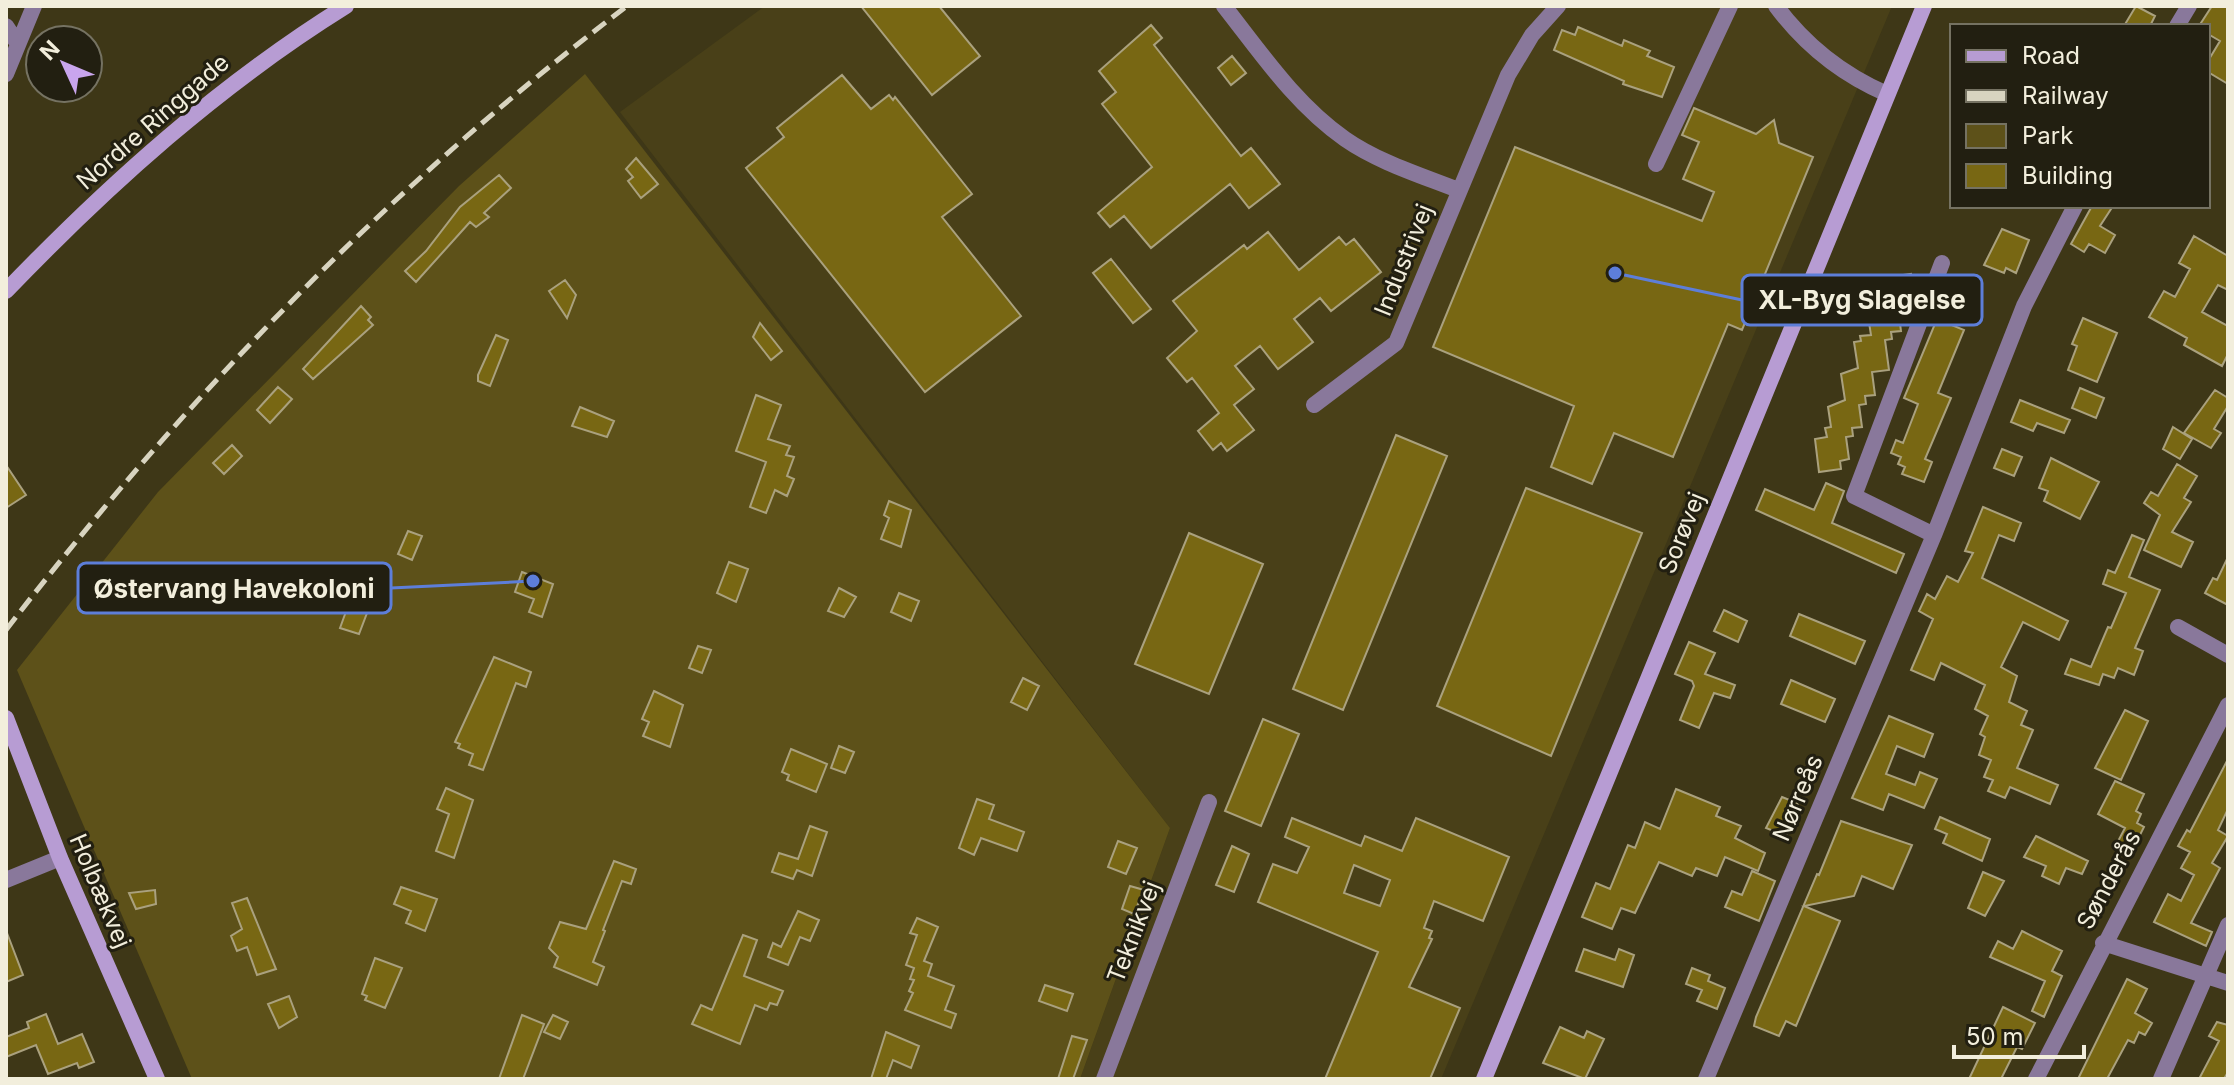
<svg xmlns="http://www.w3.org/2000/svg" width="2234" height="1085" viewBox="0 0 2234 1085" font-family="Inter,sans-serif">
	<rect width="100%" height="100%" fill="#3e3717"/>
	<path fill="#494018" d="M765 6H1892L1441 1079H1080L1170 828 620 112Z"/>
	<path fill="#5d5119" d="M585 74 1170 828 1080 1079H192L17 670 158 492 459 186Z"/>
	<path fill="#786713" stroke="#aaa17e" stroke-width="2" fill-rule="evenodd" d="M861 6H939L980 56 932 95Z
		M2136 6 2155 16 2150 26H2124Z
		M2212 6H2228V84L2208 72V61L2220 41 2208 34V26H2199Z
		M1151 25 1162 38 1154 45 1241 156 1251 148 1280 184 1249 208 1230 184 1151 248 1124 216 1110 227 1098 213 1152 167 1102 104 1116 92 1099 71Z
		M1578 27 1622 46 1624 40 1650 51 1647 56 1674 67 1662 97 1623 84 1624 81 1554 50 1562 30 1575 35Z
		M1232 56 1246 73 1231 85 1218 68Z
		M842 75 871 109 889 95 893 100 895 97 972 194 942 217 1021 316 925 392 746 168 784 137 777 128Z
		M1694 108 1756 134 1774 120 1779 143 1813 157 1742 330 1728 324 1673 457 1614 433 1592 484 1551 467 1574 406 1433 347 1515 147 1702 221 1714 192 1683 179 1699 142 1682 135Z
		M636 158 658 184 641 198 628 181 633 177 626 169Z
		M499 175 511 188 484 213 489 217 476 227 470 222 416 282 405 271 426 251 460 207Z
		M2092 206H2113L2100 226 2115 235 2105 253 2089 244 2084 252 2071 244Z
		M2002 229 2029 240 2016 273 2006 268 2004 273 1984 265Z
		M1268 232 1299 270 1339 237 1346 245 1354 239 1381 272 1331 311 1320 298 1294 319 1313 342 1278 369 1260 346 1235 366 1254 389 1234 405 1254 430 1227 451 1221 443 1213 450 1198 431 1219 413 1192 378 1187 382 1167 358 1197 331 1173 301 1244 245 1247 249Z
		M2194 236 2228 256V290L2218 285 2202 312 2228 326V354L2222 366 2184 345 2187 338 2149 317 2164 291 2175 297 2190 269 2179 263Z
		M1111 259 1151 309 1133 323 1093 273Z
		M1911 274 1914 299 1905 300 1906 307 1898 308 1901 331 1891 332 1892 339 1885 340 1889 370 1872 372 1875 395 1865 396 1866 404 1859 405 1862 427 1852 428 1853 436 1846 437 1849 459 1840 461 1841 469 1819 472 1815 439 1827 437 1825 428 1831 427 1828 407 1845 400 1841 374 1858 368 1854 342 1861 341 1860 336 1871 335 1867 310 1886 307 1881 278Z
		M565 280 576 295 567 318 549 291Z
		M361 306 371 317 368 320 373 325 313 379 303 369Z
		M2083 318 2117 333 2097 382 2068 370 2077 346 2072 344Z
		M1937 319 1964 330 1938 393 1951 398 1925 459 1932 462 1924 482 1902 474 1905 467 1898 464 1901 457 1891 453 1896 440 1903 443 1918 404 1904 398Z
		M760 323 782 351 771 360 753 337Z
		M496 335 508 340 490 386 478 381V375Z
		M278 387 292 399 270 423 257 410Z
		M2080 388 2104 398 2096 418 2072 408Z
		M2215 390 2228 398V406L2214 429 2221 433 2211 448 2184 433Z
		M756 395 781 405 768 439 790 446 786 455 794 457 787 476 794 479 787 496 775 490 766 513 750 507 766 462 736 451Z
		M2020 400 2070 420 2064 433 2037 423 2033 431 2011 422Z
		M580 407 614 421 607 437 572 426Z
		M2173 427 2192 439 2180 459 2163 449Z
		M1396 435 1447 456 1343 710 1293 689Z
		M232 445 242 456 224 474 213 463Z
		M2002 449 2022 457 2014 476 1994 468Z
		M2051 458 2099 482 2080 519 2044 501 2048 491 2039 488Z
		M2177 464 2197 476 2184 498 2191 502 2172 532 2193 542 2181 567 2144 550 2160 515 2144 503 2151 492 2158 496Z
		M6 465 26 495 6 508Z
		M1826 483 1844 491 1832 523 1904 554 1896 573 1756 510 1765 489 1814 510Z
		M1526 488 1642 533 1551 756 1437 706Z
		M889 501 911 510 901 547 881 539 889 518 884 515Z
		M1983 507 2021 523 2014 541 1999 535 1982 578 2068 621 2059 640 2023 622 2001 667 2017 676 2009 702 2027 711 2021 725 2033 730 2017 768 2058 785 2050 804 2010 787 2005 798 1988 791 1993 780 1984 777 1991 760 1979 755 1985 737 1980 734 1988 716 1975 709 1985 685 1941 663 1934 680 1911 670 1933 619 1919 611 1927 594 1935 599 1947 576 1958 582 1973 553 1965 551Z
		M408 531 422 536 412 560 398 554Z
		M1189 533 1263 564 1209 694 1135 664Z
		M2132 535 2144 540 2129 577 2160 590 2135 648 2143 651 2134 675 2118 668 2114 678 2103 674 2099 685 2065 674 2071 659 2091 667 2108 627 2111 628 2126 593 2103 584 2108 570 2115 573Z
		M2228 557V605L2205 593 2213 578 2217 580Z
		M729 562 748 569 736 602 717 593Z
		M522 572 553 584 542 617 529 612 534 599 515 592Z
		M356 584 375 592 359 634 340 628Z
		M839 588 856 597 844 617 828 611Z
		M899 593 919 601 911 621 891 612Z
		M1724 610 1747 621 1738 642 1714 631Z
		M1799 614 1865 641 1855 664 1790 636Z
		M1689 642 1715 653 1705 674 1735 685 1730 698 1714 693 1699 728 1680 720 1694 686 1692 681 1675 674Z
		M698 646 711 650 702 673 689 668Z
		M494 657 531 672 526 687 516 683 483 770 469 765 473 754 458 748 460 744 455 742Z
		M1023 678 1039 686 1027 710 1011 702Z
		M1791 680 1835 699 1825 722 1781 704Z
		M654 691 683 705 670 747 643 736 649 722 642 719Z
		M2125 710 2148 721 2121 780 2095 768Z
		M1889 716 1933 734 1924 757 1897 746 1886 774 1915 785 1920 772 1937 779 1924 808 1889 794 1883 810 1852 798Z
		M1263 719 1299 734 1261 826 1225 811Z
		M839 746 854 752 845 773 831 768Z
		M791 749 827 764 816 792 787 780 789 775 782 772Z
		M2228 759V809L2218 830 2228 836 2212 863 2220 868 2191 923 2212 932 2206 946 2154 922 2168 894 2181 901 2194 875 2181 868 2190 852 2178 846 2187 830 2190 832Z
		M2115 781 2144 794 2136 811 2141 814 2137 823 2144 827 2130 855 2115 847 2125 828 2098 814Z
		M446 788 473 800 454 858 436 851 449 814 437 809Z
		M1676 789 1720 807 1716 816 1741 826 1735 838 1765 853 1758 871 1725 857 1717 876 1696 868 1692 876 1659 862 1635 913 1621 908 1612 929 1582 917 1596 883 1610 889 1628 845 1635 848 1645 822 1660 829Z
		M1782 797 1797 803 1799 808 1786 836 1766 828Z
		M977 799 994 805 989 819 1024 832 1017 851 981 838 974 855 959 848Z
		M1940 817 1990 839 1982 861 1943 843 1947 834 1935 829Z
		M1292 818 1361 846 1365 836 1402 851 1416 818 1509 857 1483 921 1434 901 1424 928 1432 931 1429 938 1432 939 1409 987 1460 1008 1430 1079H1325L1378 952 1258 902 1273 864 1297 873 1309 847 1285 837ZM1354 865 1390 880 1380 906 1344 893Z
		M1841 821 1912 845 1893 889 1862 876 1854 896 1804 906 1840 921 1796 1026 1786 1021 1779 1036 1754 1026 1756 1017 1817 874 1819 875Z
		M810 826 827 832 812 876 797 870 793 879 772 872 779 853 798 859Z
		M2036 836 2088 861 2082 874 2066 868 2059 884 2042 876 2046 866 2024 857Z
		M1118 841 1137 848 1126 874 1108 867Z
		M1232 846 1249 854 1234 892 1216 885Z
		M614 861 636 869 631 884 622 881 603 930 605 931 593 962 604 967 597 985 554 967 558 957 549 948 560 922 586 929Z
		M1752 871 1775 881 1759 921 1725 907 1732 891 1742 895Z
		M1983 872 2004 881 1985 916 1968 908Z
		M1130 886 1144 890 1134 914 1122 909Z
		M401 887 437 899 425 931 406 923 411 911 394 904Z
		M155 890 156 904 136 909 129 893Z
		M247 898 276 969 257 975 247 947 237 951 231 936 242 929 232 903Z
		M798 911 819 920 810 941 800 937 788 965 768 957 773 943 781 947Z
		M917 918 938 927 924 961 932 964 928 976 954 986 945 1010 956 1014 951 1028 905 1010 913 993 909 991 914 980 910 979 914 968 906 965 917 935 910 933Z
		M2022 931 2062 951 2052 971 2062 976 2044 1017 2032 1011 2045 981 1990 957 1998 941 2013 949Z
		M7 933 23 975 6 982V934Z
		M743 935 757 940 744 976 783 991 777 1005 770 1003 767 1010 755 1005 740 1044 692 1024 701 1005 712 1010Z
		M1584 949 1615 960 1619 949 1634 955 1623 987 1576 971Z
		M375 958 402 968 385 1008 365 1000 367 996 362 994Z
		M1692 968 1710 975 1708 981 1725 988 1717 1009 1697 1001 1702 990 1686 984Z
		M2127 979 2147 989 2135 1013 2152 1023 2145 1035 2139 1032 2134 1043 2128 1040 2107 1079H2078Z
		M1045 985 1073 994 1067 1011 1039 1001Z
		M289 996 297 1017 279 1028 268 1004Z
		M2003 1007 2035 1023 2022 1049 2017 1047 2001 1079H1969Z
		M46 1014 58 1044 82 1034 94 1062 79 1068 77 1063 48 1074 36 1045 6 1057V1037L29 1028 27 1022Z
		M522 1015 544 1024 523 1079H499Z
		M553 1015 568 1022 560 1039 544 1032Z
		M2217 1022 2228 1025V1072L2224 1079H2199L2219 1041 2209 1036Z
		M1560 1027 1584 1038 1587 1031 1604 1039 1585 1079 1543 1063Z
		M886 1032 919 1046 911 1068 893 1060 886 1079H871Z
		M1072 1036 1087 1040 1073 1079H1058Z"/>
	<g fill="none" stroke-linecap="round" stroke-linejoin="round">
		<path stroke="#89789b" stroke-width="16" d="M1224 6C1261 53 1295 104 1345 139 1378 162 1420 175 1458 190
			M1776 6C1805 45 1843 75 1887 94
			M6 26 18 44
			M2177 26 2189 6
			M6 74 34 6
			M1656 164 1730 6
			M1314 405 1396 343 1508 75 1532 35 1558 6
			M1934 535 1854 496 1942 263
			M2178 627 2228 655
			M6 880 60 858
			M2103 943 2228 983
			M1104 1079 1209 802
			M1706 1079 1934 535 2024 306 2075 206
			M2036 1079 2228 705
			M2161 1079 2228 925"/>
		<path stroke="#b79cd3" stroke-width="16" d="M6 291C109 184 219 85 346 6
			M6 718 60 858 157 1079
			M1484 1079 1924 6"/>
		<path stroke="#d8d4c0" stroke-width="5" stroke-dasharray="16 8" stroke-linecap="butt" d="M6 630C186 396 392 184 627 6"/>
	</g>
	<g text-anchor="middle" stroke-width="6" stroke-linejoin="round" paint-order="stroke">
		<g font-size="24" fill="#f2eedc" stroke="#221f11">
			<text transform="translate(153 122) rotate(-41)" y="8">Nordre Ringgade</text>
			<text transform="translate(1404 260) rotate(-68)" y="8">Industrivej</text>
			<text transform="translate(1682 533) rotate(-68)" y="8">Sorøvej</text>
			<text transform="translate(1798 798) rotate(-67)" y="8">Nørreås</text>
			<text transform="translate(2109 880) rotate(-62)" y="8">Sønderås</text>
			<text transform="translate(100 891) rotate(67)" y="8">Holbækvej</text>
			<text transform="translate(1134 932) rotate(-69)" y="8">Teknikvej</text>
		</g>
	</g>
	<path fill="none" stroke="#5d7ed9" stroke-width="3" d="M1615 273L1742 300M533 581L391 588"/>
	<g fill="#5d7ed9" stroke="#221f11" stroke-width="3">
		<circle cx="1615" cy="273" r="8"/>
		<circle cx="533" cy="581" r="8"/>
	</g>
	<g fill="#221f11" stroke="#5d7ed9" stroke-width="3">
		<rect x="1742" y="275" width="240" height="50" rx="8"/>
		<rect x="78" y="563" width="313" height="50" rx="8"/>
	</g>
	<g font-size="26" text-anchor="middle" font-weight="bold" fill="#f2eedc">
		<text x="1862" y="309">XL-Byg Slagelse</text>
		<text x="234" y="598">Østervang Havekoloni</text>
	</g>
	<rect width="2234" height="1085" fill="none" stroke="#f2eedc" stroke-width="16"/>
	<rect x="1950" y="24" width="260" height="184" fill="#221f11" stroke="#757262" stroke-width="2"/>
	<rect x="1966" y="50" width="40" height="12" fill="#b79cd3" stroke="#757262" stroke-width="2"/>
	<text x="2022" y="64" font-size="24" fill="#f2eedc">Road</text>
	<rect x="1966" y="90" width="40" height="12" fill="#d8d4c0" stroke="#757262" stroke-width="2"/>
	<text x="2022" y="104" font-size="24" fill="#f2eedc">Railway</text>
	<rect x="1966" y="124" width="40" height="24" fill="#5d5119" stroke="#757262" stroke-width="2"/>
	<text x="2022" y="144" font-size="24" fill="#f2eedc">Park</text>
	<rect x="1966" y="164" width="40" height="24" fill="#786713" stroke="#757262" stroke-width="2"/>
	<text x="2022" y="184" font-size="24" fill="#f2eedc">Building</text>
	<g transform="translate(64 64) rotate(314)"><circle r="38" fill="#221f11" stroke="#757262" stroke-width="2"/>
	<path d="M0-6L14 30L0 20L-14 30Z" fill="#c9a5ee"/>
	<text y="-12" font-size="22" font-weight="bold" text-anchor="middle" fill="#f2eedc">N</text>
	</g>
	<path d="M1954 1045v12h130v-12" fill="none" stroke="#f2eedc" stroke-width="4"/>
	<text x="1966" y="1045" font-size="24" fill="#f2eedc" stroke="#221f11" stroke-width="6" paint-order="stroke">50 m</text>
</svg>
